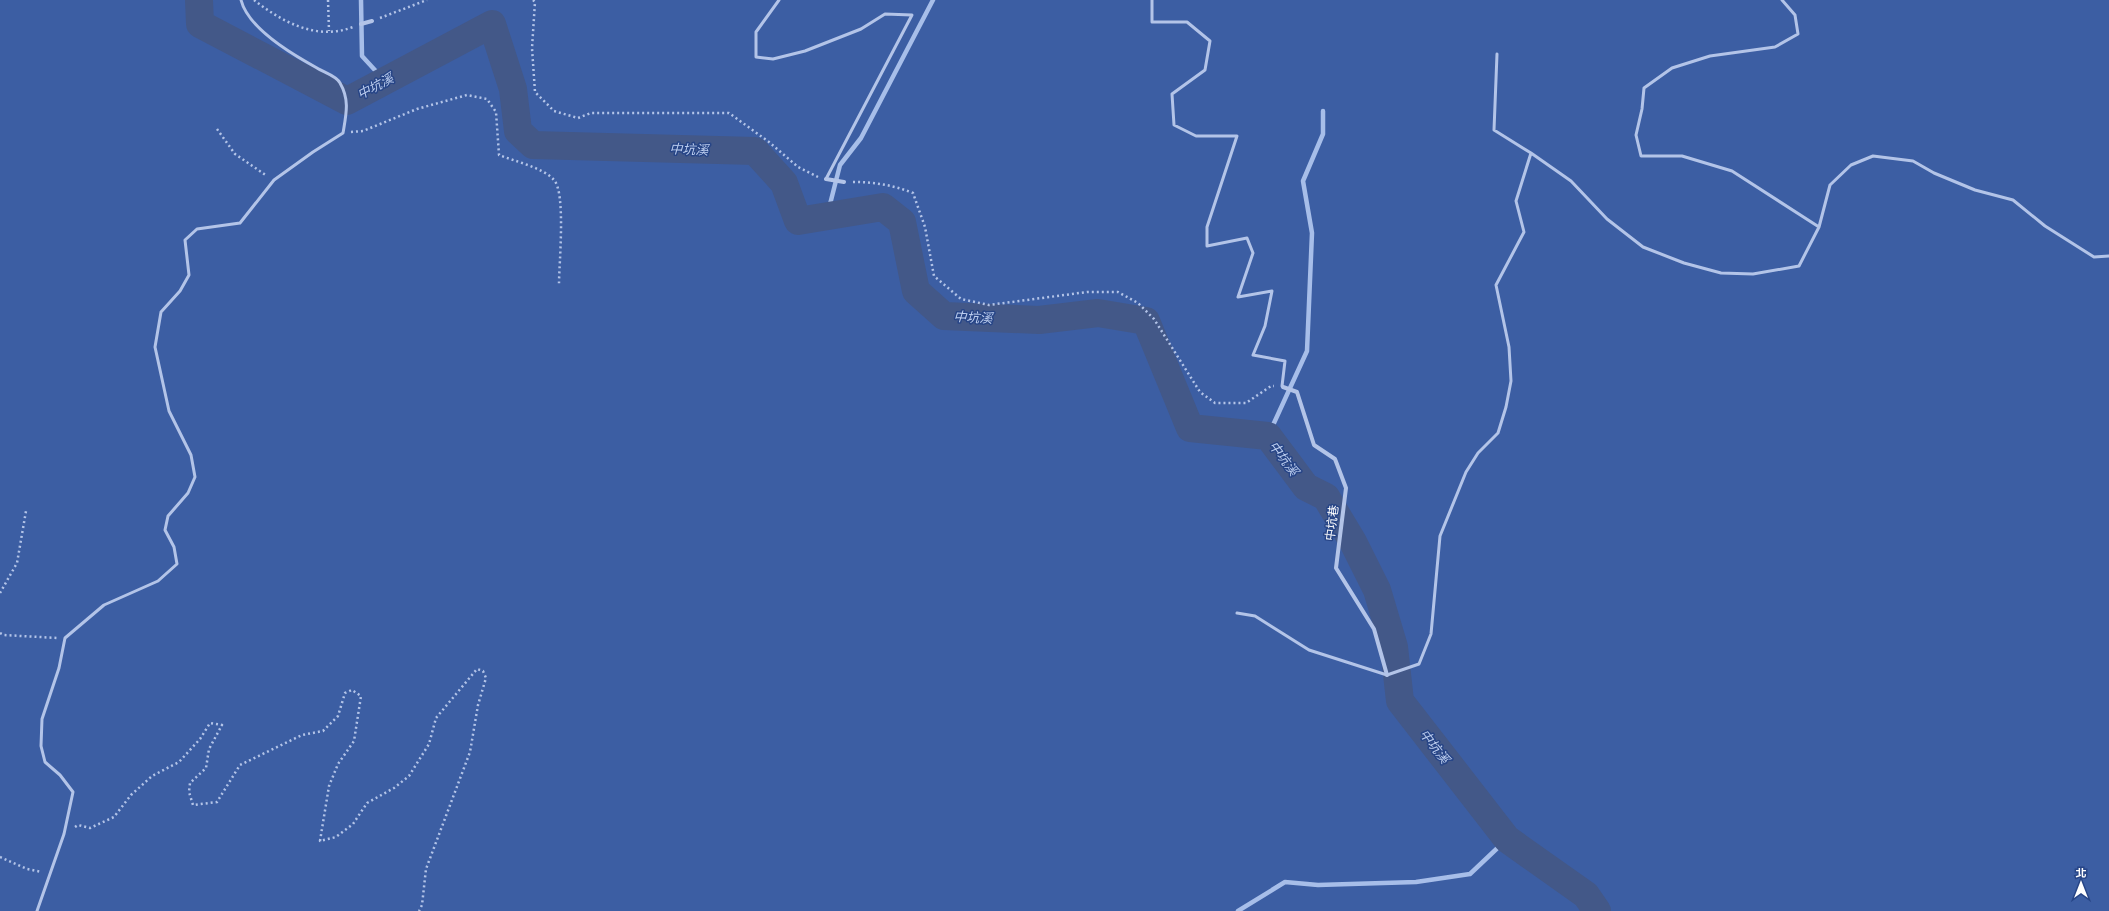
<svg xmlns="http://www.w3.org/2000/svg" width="2109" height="911" viewBox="0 0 2109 911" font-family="'Alegreya Sans','Noto Sans TC',sans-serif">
	<rect width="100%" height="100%" fill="#274587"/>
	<path fill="#3c5ea3" d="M0 0H2109V911H0Z"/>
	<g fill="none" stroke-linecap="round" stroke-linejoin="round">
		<path stroke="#a7bee9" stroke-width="4.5" d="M361 0 362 56 384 80
			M827 216 840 165 861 138 933 0
			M1268 436 1307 351 1312 233 1303 181 1323 134V111
			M1238 911 1285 882 1318 885 1416 882 1470 874 1507 839"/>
		<path stroke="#435888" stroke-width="28" d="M199 0 200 24 347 101 492 24 513 89 518 131 533 145 755 151 784 183 798 221 883 207 902 222 916 291 944 316 1039 320 1098 313 1146 321 1190 428 1268 436 1306 487 1326 497 1353 542 1377 590 1394 647 1400 701 1507 839 1586 895 1597 911"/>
		<path stroke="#b3c4e8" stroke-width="2.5" stroke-dasharray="2 3" stroke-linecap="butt" d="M254 0C282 22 317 41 353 27
			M328 0 329 31
			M533 0 535 2 532 48 535 92 554 111 578 118 591 113H729L769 142 798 167 818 177
			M380 18 427 0
			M217 129 235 154 267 176
			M351 132 363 131 417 109 467 95 487 99 496 112 499 155C514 161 544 168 554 180 566 193 559 264 559 284
			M853 182C874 182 893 185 913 193L925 227 934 276 961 299 989 305 1087 292H1118L1138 303 1154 319 1200 392 1215 403H1246L1271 386H1274
			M0 593 17 563 26 511
			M0 633 4 635 57 638
			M75 827 78 825 90 828 114 817 131 795 152 776 179 762 200 739 210 723 222 725 209 749 206 768 190 783 189 792 193 805 217 802 240 765 302 735 323 731 338 716 345 693 352 690 361 696 354 741 338 764 329 786 320 841 336 837 353 824 367 803 394 788 409 776 429 744 436 718 477 669 483 671 486 678 478 705 470 752 426 869 422 905 419 911
			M0 857 27 869 42 872"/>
		<path stroke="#b3c4e8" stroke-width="3" d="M779 0 756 32V57L773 59 805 51 861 29 885 14 912 15 826 179
			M1152 0V22H1187L1210 41 1205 70 1172 94 1174 125 1196 136H1237L1207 227V246L1247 238 1253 253 1238 297 1272 291 1265 326 1253 355 1285 361 1282 386
			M1782 0 1795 15 1798 34 1775 47 1710 56 1672 68 1644 88 1642 109 1636 135 1641 156H1682L1732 171 1819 227
			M1497 54 1494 130 1531 153
			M1237 613 1255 616 1309 650 1387 675 1419 664 1431 634 1440 536 1466 472 1478 453 1498 433 1506 407 1511 381 1509 347 1496 285 1524 232 1516 201 1531 153 1571 181 1607 219 1643 247 1684 263 1721 273 1753 274 1799 266 1819 227 1830 185 1851 165 1873 156 1913 161 1934 173 1975 190 2013 200 2045 226 2094 257 2109 256
			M37 911 64 834 73 792 60 775 45 762 41 746 42 719 59 668 65 638 104 605 158 581 177 564 174 547 165 530 168 516 188 493 195 477 191 455 169 411 155 347 161 312 180 291 189 275 185 240 197 229 240 223 274 180 313 152 343 133C346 115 350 100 340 83 337 76 323 72 317 68 293 55 248 28 241 0"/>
		<path stroke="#b3c4e8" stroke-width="4" d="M361 24 372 21
			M826 179 844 182
			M1283 387 1297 392 1314 445 1335 459 1346 488 1336 568 1374 629 1387 675"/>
	</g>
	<g text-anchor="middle" stroke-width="3" stroke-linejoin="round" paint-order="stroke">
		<g font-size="12" fill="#fff" stroke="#274587">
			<text transform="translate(1332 523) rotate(-83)" y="4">中坑巷</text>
		</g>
		<g font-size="13" font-style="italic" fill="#becff0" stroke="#274587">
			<text transform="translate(375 86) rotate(-28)" y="5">中坑溪</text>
			<text transform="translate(689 149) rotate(2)" y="5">中坑溪</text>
			<text transform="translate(973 317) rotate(3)" y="5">中坑溪</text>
			<text transform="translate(1284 458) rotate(53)" y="5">中坑溪</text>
			<text transform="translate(1435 746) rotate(52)" y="5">中坑溪</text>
		</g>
	</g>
	<g transform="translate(2081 883)" stroke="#274587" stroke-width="3" paint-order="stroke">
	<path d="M0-3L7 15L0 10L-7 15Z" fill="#ffffff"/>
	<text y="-6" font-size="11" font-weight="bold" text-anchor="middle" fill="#ffffff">北</text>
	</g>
</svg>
